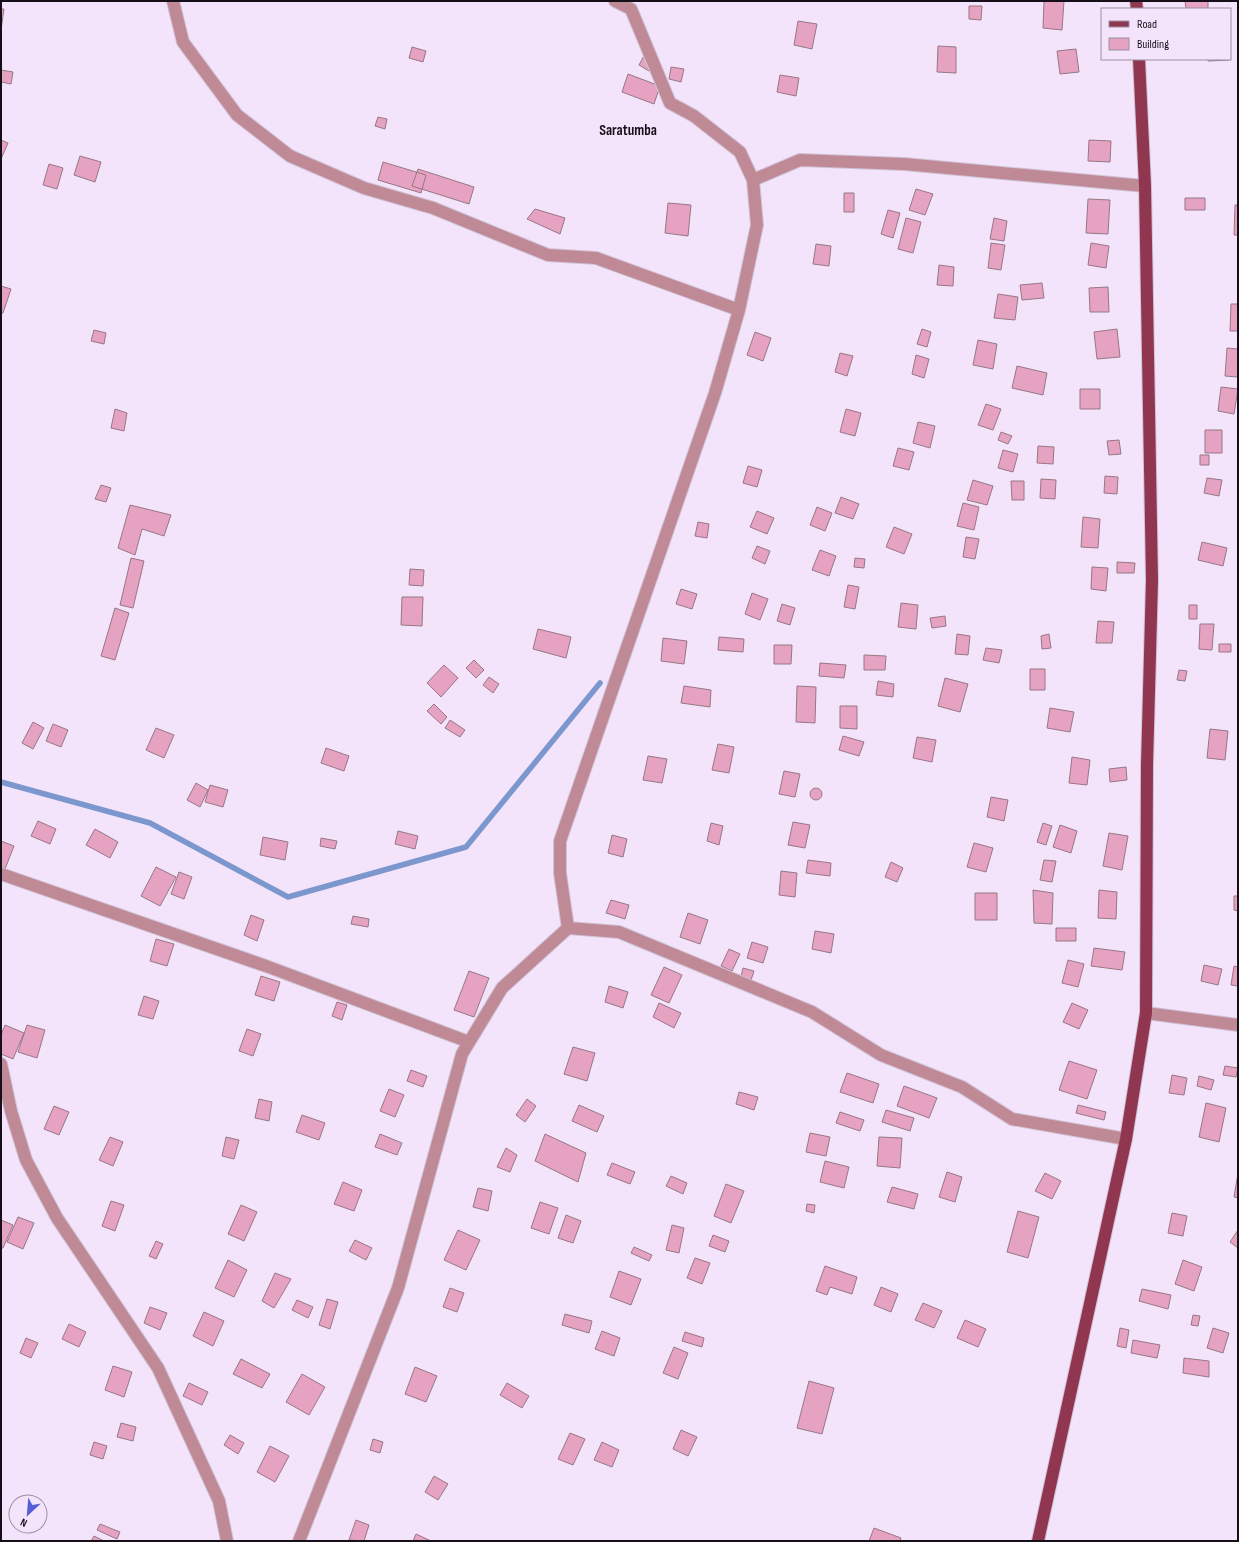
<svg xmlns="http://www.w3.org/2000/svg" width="1239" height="1542" viewBox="0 0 1239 1542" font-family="'Sofia Sans Condensed',sans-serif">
	<rect width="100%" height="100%" fill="#f4e4fb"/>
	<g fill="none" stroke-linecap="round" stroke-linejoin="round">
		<path stroke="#7b97ce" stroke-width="5.5" d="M1 782 150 823 288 897 466 847 600 683"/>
	</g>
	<path fill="#e5a2c1" stroke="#977785" d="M1044 1H1064L1062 30 1043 28Z
		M1185 1H1208V9H1186Z
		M969 6H982L981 20 969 19Z
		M1 9H4L1 30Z
		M798 21 817 24 812 49 794 45Z
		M938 46 956 47V73L937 72Z
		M412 47 426 51 423 62 409 58Z
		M1076 49 1079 72 1060 74 1057 51Z
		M645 54 655 60 649 71 639 65Z
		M1208 59H1229V60L1208 61Z
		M671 67 684 69 681 82 669 79Z
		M1 70 13 72 11 84 1 82Z
		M628 74 660 86 654 104 622 92Z
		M780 75 799 78 796 96 777 92Z
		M378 117 387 119 385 129 375 126Z
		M1 140 8 143 1 159Z
		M1089 140 1111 141 1110 162 1088 161Z
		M80 156 101 162 95 182 74 175Z
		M383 162 426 175 421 193 378 180Z
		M49 164 63 168 57 189 43 185Z
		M418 169 474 187 469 204 412 186Z
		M916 189 933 194 925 215 909 210Z
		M844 193H854V212H844Z
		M1185 198H1205V210H1185Z
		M1088 199 1110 200 1108 234 1086 233Z
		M668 203 691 205 688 236 665 233Z
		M1235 205H1238V235H1234Z
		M535 209 565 218 560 234 527 219Z
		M888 210 900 213 893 238 881 234Z
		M906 218 921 222 913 253 898 249Z
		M994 218 1007 221 1004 241 990 239Z
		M991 243 1005 245 1001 270 988 268Z
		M1091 243 1109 246 1106 268 1088 265Z
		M816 244 831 246 829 266 813 264Z
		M939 265 954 267 953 286 937 285Z
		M1042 283 1044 298 1022 300 1020 285Z
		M1 286 11 289 3 313H1Z
		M1108 287 1109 312H1090L1089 288Z
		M998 294 1018 297 1015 320 994 318Z
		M1231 304H1238V331H1230Z
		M922 329 931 332 927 347 917 344Z
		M1117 329 1120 357 1097 359 1094 332Z
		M94 330 106 333 104 344 91 341Z
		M755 332 771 338 763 361 747 355Z
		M978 340 997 344 993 369 973 365Z
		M1227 348 1238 349V377L1225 376Z
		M840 353 853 356 847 376 835 372Z
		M916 355 929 359 924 378 912 374Z
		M1017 366 1047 373 1043 395 1012 388Z
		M1221 387 1238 389 1234 414 1218 411Z
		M1080 389H1100V409H1080Z
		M986 404 1001 409 993 430 978 425Z
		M115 409 127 413 124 431 111 428Z
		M846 409 861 413 855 436 840 432Z
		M918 422 935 426 930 448 913 443Z
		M1205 430H1222V453H1205Z
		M1001 432 1012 436 1008 444 998 440Z
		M1119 440 1121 454 1109 455 1107 441Z
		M1038 446 1054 447 1053 464 1037 463Z
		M898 448 914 452 909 470 893 466Z
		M1003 450 1018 454 1013 472 998 468Z
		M1200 455H1209V465H1200Z
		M748 466 762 470 757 487 743 483Z
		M1105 476 1118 477 1117 494 1104 493Z
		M1207 478 1222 480 1219 496 1204 493Z
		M1041 479 1056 480 1055 499 1040 498Z
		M973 480 993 486 987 505 967 500Z
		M1011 481H1024V500H1012Z
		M101 485 111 488 106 502 95 499Z
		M841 497 859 504 853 519 835 513Z
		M963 503 979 507 974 530 957 526Z
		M130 505 171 515 164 536 142 529 135 555 118 548Z
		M817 507 832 513 825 531 810 525Z
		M757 511 774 518 767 534 750 527Z
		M1083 517 1100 519 1098 548 1081 547Z
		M698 522 709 524 707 538 695 536Z
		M894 527 912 534 904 554 886 547Z
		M966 537 979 539 975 559 963 557Z
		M1202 542 1227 548 1223 566 1198 560Z
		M757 546 770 551 765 564 752 558Z
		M820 550 836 556 829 576 812 570Z
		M131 558 144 561 133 608 120 605Z
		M855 558 865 559 864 568 854 567Z
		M1117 562 1135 563 1134 573H1117Z
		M1092 567 1108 568 1106 591 1091 589Z
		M410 569 424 570 423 586 409 585Z
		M848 585 859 587 855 609 844 607Z
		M681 589 697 594 692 609 676 604Z
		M752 593 768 599 760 620 745 614Z
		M402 597H423L422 626 401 625Z
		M901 603 918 605 916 629 898 627Z
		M782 604 795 608 790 625 777 621Z
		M1189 605H1197V619H1189Z
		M115 608 129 613 115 660 101 656Z
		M945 616 946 626 932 628 930 618Z
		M1098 621 1114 622 1112 643H1096Z
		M1200 624H1214L1212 650 1199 649Z
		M538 629 571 637 566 658 533 649Z
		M957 634 970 636 968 655 955 654Z
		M1049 634 1051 648 1042 649 1041 636Z
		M719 637 744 639 743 652 718 650Z
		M663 638 687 641 684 664 661 661Z
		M1219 644H1231V652H1219Z
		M774 645H792L791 664H774Z
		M986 648 1002 650 999 663 983 660Z
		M864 655 886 656 885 670H864Z
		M474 660 484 670 476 678 466 668Z
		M820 663 846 665 844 678 819 676Z
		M444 665 458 678 441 697 427 683Z
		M1030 669H1045V690H1030Z
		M1179 670 1187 671 1185 681 1177 680Z
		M489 677 499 684 493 693 483 685Z
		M945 678 968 684 960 712 938 706Z
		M878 681 894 684 893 697 876 695Z
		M684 686 711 690 710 707 681 703Z
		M797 686 816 687 815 723 796 722Z
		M434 704 447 717 441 724 427 711Z
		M840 706H857V729L840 728Z
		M1050 708 1074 712 1070 732 1047 728Z
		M450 720 465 730 460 737 445 728Z
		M33 722 44 728 33 749 22 743Z
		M53 724 68 730 61 747 46 741Z
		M156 728 174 735 164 758 146 750Z
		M1210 729 1228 731 1225 760 1207 758Z
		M843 736 864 742 859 756 839 750Z
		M917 737 936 740 932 762 913 758Z
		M718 744 734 747 729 773 712 770Z
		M326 748 349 756 344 771 321 763Z
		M648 756 667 759 662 783 643 780Z
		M1072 757 1090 760 1087 785 1069 783Z
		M1126 767 1127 780 1110 782 1109 769Z
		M784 771 800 774 795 797 779 794Z
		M196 783 208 790 200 807 187 800Z
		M210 785 228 790 223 807 205 802Z
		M810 794a6 6 0 1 1 12 0a6 6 0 1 1-12 0Z
		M991 797 1008 800 1004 821 987 817Z
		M38 821 56 829 50 844 31 836Z
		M793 822 810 825 805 848 788 845Z
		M711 823 723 826 719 845 707 841Z
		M1043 823 1052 826 1046 845 1037 842Z
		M1060 825 1077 831 1071 853 1053 847Z
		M95 829 118 842 110 858 86 845Z
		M398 831 418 836 415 849 395 844Z
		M1109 833 1128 836 1122 870 1103 866Z
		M612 835 627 839 623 857 608 853Z
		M263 837 288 842 285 860 260 855Z
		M321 838 337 841 335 849 320 846Z
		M1 841 14 846 5 869 1 867Z
		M974 843 993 848 986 872 967 867Z
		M808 860 831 863 830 876 806 873Z
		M1044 860 1056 861 1052 882 1040 880Z
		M891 862 903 868 897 882 885 877Z
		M156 867 176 877 160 906 141 896Z
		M781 871 797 873 795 897 779 895Z
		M179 872 192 877 184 899 171 894Z
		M1033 890 1053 893 1052 924 1034 923Z
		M1099 890 1117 892 1116 919 1098 918Z
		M975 893H997V920H975Z
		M1234 896H1238V911L1234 910Z
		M611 900 629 905 625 919 606 913Z
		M688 913 708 920 700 944 680 937Z
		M251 915 264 920 257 941 244 935Z
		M353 916 369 919 368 927 351 924Z
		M1056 928H1076V941H1056Z
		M815 931 834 934 831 953 812 949Z
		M156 939 174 944 167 966 150 961Z
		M752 942 768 947 763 963 747 958Z
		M1094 948 1125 952 1122 970 1091 966Z
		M729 949 740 954 732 971 721 966Z
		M1068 960 1084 964 1078 987 1062 983Z
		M1204 965 1222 969 1218 985 1201 981Z
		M1234 966 1238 967V986L1231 985Z
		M664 967 682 975 669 1003 651 995Z
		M743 968 754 971 751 980 741 977Z
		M469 971 489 978 474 1017 454 1010Z
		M261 976 280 982 274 1001 255 995Z
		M609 986 628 992 623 1008 605 1002Z
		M144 996 159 1001 153 1019 138 1015Z
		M337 1002 347 1005 342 1020 332 1016Z
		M659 1003 681 1013 674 1028 653 1017Z
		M1072 1003 1088 1010 1079 1029 1063 1022Z
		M5 1025 24 1033 13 1059 1 1054V1035Z
		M27 1025 45 1030 37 1058 18 1052Z
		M247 1029 261 1034 253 1056 239 1051Z
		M573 1047 595 1053 587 1081 564 1074Z
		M1069 1061 1097 1070 1087 1099 1059 1090Z
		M1225 1066 1238 1068 1236 1077 1223 1075Z
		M411 1070 427 1076 423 1087 407 1081Z
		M847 1073 879 1084 873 1103 840 1092Z
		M1172 1075 1187 1078 1184 1095 1169 1093Z
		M1199 1076 1214 1080 1211 1090 1197 1086Z
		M904 1086 937 1098 929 1118 897 1106Z
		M389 1089 404 1095 395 1117 380 1111Z
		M739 1092 758 1097 754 1110 736 1104Z
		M259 1099 272 1102 269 1121 255 1118Z
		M527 1099 536 1106 525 1122 516 1115Z
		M1206 1103 1226 1108 1219 1142 1199 1137Z
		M579 1105 604 1116 597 1132 572 1121Z
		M1078 1105 1106 1112 1104 1120 1076 1113Z
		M54 1106 69 1112 59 1135 44 1129Z
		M886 1110 914 1118 910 1131 882 1122Z
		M840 1112 864 1120 860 1131 836 1123Z
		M302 1115 325 1123 319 1140 296 1132Z
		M810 1133 830 1137 826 1156 806 1152Z
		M380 1134 402 1143 397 1155 375 1147Z
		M545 1134 586 1153 578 1182 535 1161Z
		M110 1137 123 1142 113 1166 99 1160Z
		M226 1137 239 1140 234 1159 222 1156Z
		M879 1137 902 1138 900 1168 877 1166Z
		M506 1148 517 1155 510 1172 497 1167Z
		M825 1161 849 1167 844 1188 820 1182Z
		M612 1163 635 1172 630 1184 607 1175Z
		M947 1172 962 1177 955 1202 939 1197Z
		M1045 1173 1061 1181 1052 1199 1035 1191Z
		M1238 1173V1198L1234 1197Z
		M671 1176 687 1183 683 1194 666 1186Z
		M343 1182 362 1190 354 1211 334 1204Z
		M726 1184 744 1191 731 1223 714 1216Z
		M892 1187 918 1194 914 1209 887 1202Z
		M478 1188 492 1191 488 1211 473 1207Z
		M111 1201 124 1205 115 1231 102 1226Z
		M540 1202 558 1208 549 1234 531 1228Z
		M807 1204 815 1205 814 1213 806 1211Z
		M241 1205 257 1212 244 1241 228 1234Z
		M1018 1211 1039 1217 1028 1258 1007 1252Z
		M1172 1213 1187 1216 1183 1236 1168 1233Z
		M566 1215 581 1221 573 1243 558 1238Z
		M18 1217 34 1223 23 1249 7 1242Z
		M1 1220 13 1225 3 1248H1Z
		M672 1225 684 1228 679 1253 666 1250Z
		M458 1230 480 1240 466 1270 444 1260Z
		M1238 1230V1248L1230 1242Z
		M713 1235 729 1241 725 1252 709 1246Z
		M355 1240 372 1248 366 1260 349 1251Z
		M156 1241 163 1244 156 1259 149 1256Z
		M634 1247 652 1255 649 1261 631 1253Z
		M695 1258 710 1263 702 1284 687 1278Z
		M228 1260 247 1270 234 1297 215 1288Z
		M1183 1260 1202 1267 1194 1291 1175 1284Z
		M825 1266 857 1277 852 1294 830 1287 827 1295 816 1291Z
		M619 1271 641 1279 631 1305 610 1297Z
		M275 1273 291 1279 274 1308 262 1301Z
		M881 1287 898 1294 891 1312 874 1305Z
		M450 1288 464 1293 457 1312 443 1307Z
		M1142 1289 1171 1295 1168 1309 1139 1301Z
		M327 1299 338 1302 330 1329 319 1325Z
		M297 1300 313 1307 308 1318 292 1310Z
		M923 1303 942 1311 934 1328 915 1320Z
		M150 1307 167 1313 160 1330 144 1323Z
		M204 1312 224 1321 213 1346 193 1336Z
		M565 1314 592 1321 589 1333 562 1325Z
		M1193 1315 1200 1316 1198 1326 1191 1325Z
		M965 1320 986 1329 978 1347 957 1338Z
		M69 1324 86 1332 79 1347 62 1339Z
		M1120 1328 1129 1330 1126 1348 1117 1346Z
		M1213 1328 1229 1333 1223 1353 1207 1348Z
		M602 1331 620 1338 614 1356 595 1349Z
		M685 1332 704 1338 702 1347 682 1341Z
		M26 1338 38 1343 31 1358 20 1353Z
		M1133 1340 1160 1345 1157 1358 1131 1353Z
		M674 1347 688 1353 678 1379 663 1373Z
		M1184 1358 1209 1361V1377L1183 1373Z
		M241 1359 270 1374 262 1388 233 1374Z
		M113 1366 132 1372 124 1397 105 1390Z
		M415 1367 437 1376 426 1402 405 1394Z
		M302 1374 325 1387 309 1415 286 1402Z
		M809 1381 834 1388 822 1434 797 1428Z
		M189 1383 208 1392 202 1405 183 1396Z
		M507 1383 529 1396 522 1408 500 1395Z
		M121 1423 136 1427 133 1441 117 1437Z
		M681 1430 697 1437 688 1456 673 1449Z
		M570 1433 585 1439 573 1465 558 1459Z
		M230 1435 244 1443 238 1454 224 1445Z
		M373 1439 383 1442 380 1453 370 1450Z
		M94 1442 107 1446 103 1459 90 1455Z
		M602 1442 619 1450 612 1467 594 1460Z
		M270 1446 289 1456 275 1482 257 1472Z
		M434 1476 448 1484 438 1500 425 1492Z
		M356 1520 369 1525 364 1541 349 1540Z
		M100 1524 120 1532 117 1539 97 1530Z
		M874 1528 901 1538 900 1541H869Z
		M416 1534 431 1541H413Z
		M94 1536 104 1541H91Z"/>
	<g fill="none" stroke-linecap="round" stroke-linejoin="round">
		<defs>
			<path id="minor" d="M173 1 183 42 237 115 290 156 364 188 433 208 548 255 596 258 739 310
				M615 1 631 9 670 103 694 116 740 152 753 180 800 160 904 164 1145 186
				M1 874 266 966 469 1042
				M568 928 560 873V841L715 393 739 310 757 225 753 180
				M1146 1013 1238 1025
				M1 1064 11 1111 26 1160 57 1218 158 1368 219 1501 227 1541
				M299 1541 398 1288 462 1054 502 988 568 928 619 932 812 1012 881 1055 962 1087 1012 1119 1126 1139"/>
			<path id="major" d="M1136 1 1137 9
				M1038 1541 1126 1139 1146 1013 1147 765 1152 580 1145 186 1139 59"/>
		</defs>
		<use href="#minor" stroke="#d0c2d7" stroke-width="14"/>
		<use href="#major" stroke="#d0c2d7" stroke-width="14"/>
		<use href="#minor" stroke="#bf8a95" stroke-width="12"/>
		<use href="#major" stroke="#913651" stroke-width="12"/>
	</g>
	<g text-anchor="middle" stroke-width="3" stroke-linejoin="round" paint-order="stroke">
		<g font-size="15" font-weight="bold" fill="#160f19" stroke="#f4e4fb">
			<text x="628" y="135">Saratumba</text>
		</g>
	</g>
	<rect width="1239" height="1542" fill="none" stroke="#160f19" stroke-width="4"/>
	<rect x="1101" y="8" width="130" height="52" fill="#f4e4fb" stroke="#9b8fa1"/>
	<rect x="1109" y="21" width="20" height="6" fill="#913651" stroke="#9b8fa1"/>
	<text x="1137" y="28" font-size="12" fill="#160f19">Road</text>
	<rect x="1109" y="38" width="20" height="12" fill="#e5a2c1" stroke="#9b8fa1"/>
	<text x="1137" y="48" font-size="12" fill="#160f19">Building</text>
	<g transform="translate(28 1514) rotate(206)"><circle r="19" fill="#f4e4fb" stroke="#9b8fa1"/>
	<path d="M0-3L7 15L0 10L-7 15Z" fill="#555fd6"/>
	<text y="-6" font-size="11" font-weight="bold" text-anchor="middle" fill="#160f19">N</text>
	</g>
</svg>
